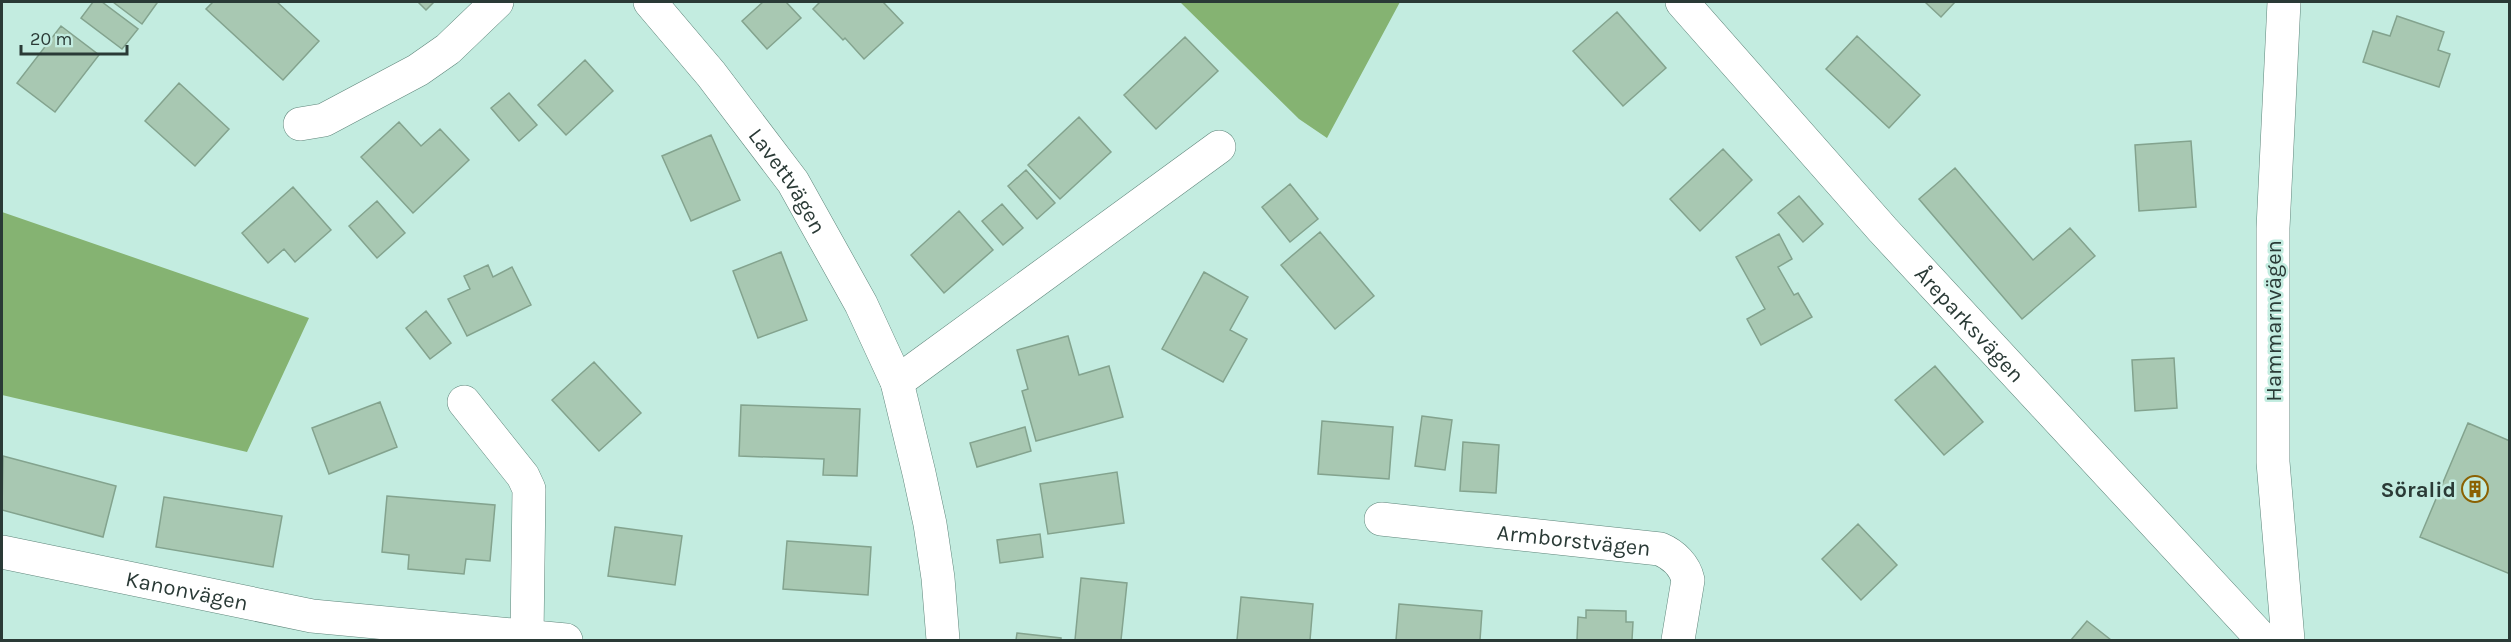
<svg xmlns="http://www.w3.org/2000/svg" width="2511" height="642" viewBox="0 0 2511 642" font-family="Karla,sans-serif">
	<rect width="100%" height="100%" fill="#c3ece0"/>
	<path fill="#85b372" d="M1180 2H1400L1327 138 1299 119Z
		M2 212 309 318 247 452 2 395Z"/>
	<path fill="#a8c8b2" stroke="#83a38e" stroke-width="1.5" d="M93 2H102L138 29 122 49 81 18Z
		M113 2H155L157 3 142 24Z
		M213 2H277L319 41 283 80 206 9Z
		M418 2H434L426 10Z
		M763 2H786L801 18 767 49 742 21Z
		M820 2H883L903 23 864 59 845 38 843 40 813 9Z
		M1925 2H1955L1941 17Z
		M1617 12 1666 68 1623 106 1573 51Z
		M2397 16 2444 32 2438 50 2450 54 2439 87 2363 62 2373 31 2390 36Z
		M61 26 99 55 55 112 17 83Z
		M1857 36 1920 95 1889 128 1826 69Z
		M1185 37 1218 71 1156 129 1124 95Z
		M585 60 613 91 566 135 538 105Z
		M179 83 229 129 195 166 145 121Z
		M509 93 537 125 519 141 491 108Z
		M1079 117 1111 152 1060 199 1028 165Z
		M399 122 421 146 440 129 469 160 413 213 361 157Z
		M711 135 740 200 691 221 662 156Z
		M2191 141 2196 207 2139 211 2135 145Z
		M1723 149 1752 180 1700 231 1670 199Z
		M1955 168 2033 260 2070 228 2095 256 2022 319 1919 199Z
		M1026 170 1055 203 1037 219 1008 186Z
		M1290 184 1318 219 1290 242 1262 207Z
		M293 187 331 230 295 262 284 249 268 263 242 233Z
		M1799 196 1823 224 1803 242 1778 213Z
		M377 201 405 233 377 258 349 226Z
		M1002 204 1023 228 1003 245 982 221Z
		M959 211 993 250 944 293 911 255Z
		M1320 232 1374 296 1335 329 1281 265Z
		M1779 234 1792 259 1778 267 1794 295 1798 293 1812 317 1761 345 1747 319 1765 309 1736 257Z
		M781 252 807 320 758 338 733 271Z
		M488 265 493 277 512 267 531 305 467 336 448 299 470 289 464 276Z
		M1204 272 1248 297 1230 330 1247 339 1223 382 1162 349Z
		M426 311 451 343 430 359 406 328Z
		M1068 336 1079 375 1109 366 1123 417 1036 441 1022 391 1028 389 1017 350Z
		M2174 358 2177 408 2135 411 2132 360Z
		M594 362 641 413 599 451 552 400Z
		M1935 366 1983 422 1944 455 1895 400Z
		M380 402 397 447 329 474 312 428Z
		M741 405 860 409 857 476 823 475 824 459 739 456Z
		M1422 416 1452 420 1445 470 1415 466Z
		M1322 421 1393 427 1389 479 1318 474Z
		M2468 423 2510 441V574L2420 537Z
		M1025 427 1031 451 977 467 970 443Z
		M1463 442 1499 445 1496 493 1460 491Z
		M3 456 116 486 103 537 2 510Z
		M1117 472 1124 523 1048 534 1040 484Z
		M387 496 495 505 490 561 466 559 464 574 408 569 409 555 382 552Z
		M164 497 282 516 273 567 156 547Z
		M1858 524 1897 565 1861 600 1822 559Z
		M615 527 682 536 675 585 608 576Z
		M1040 534 1043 557 1000 563 997 540Z
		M787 541 871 547 868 595 783 589Z
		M1081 578 1127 583 1121 640H1075Z
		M1241 597 1313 604 1310 640H1237Z
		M1399 604 1482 611 1480 640H1396Z
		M1586 610 1626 611V622H1633L1632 640H1577L1578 617 1586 618Z
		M2087 621 2111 640H2071Z
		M1017 633 1061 638V640H1016Z"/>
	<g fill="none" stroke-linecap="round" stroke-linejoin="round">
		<defs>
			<g id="minor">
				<path id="s1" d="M650 2 711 74 793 182 861 304 897 382 919 473 930 524 938 578 943 640"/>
				<path id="s2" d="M1682 2 1883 230 2263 640"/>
				<path d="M2284 2 2273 228V462L2288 640"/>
				<path d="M300 124 324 120 418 70 448 49 497 2"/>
				<path d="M897 382 1219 147"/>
				<path d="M464 402 523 476 529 489 527 637"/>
				<path id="s3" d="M1381 519 1660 549C1674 555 1685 566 1688 580L1678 640"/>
				<path id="s4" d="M2 552 312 616 566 640"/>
			</g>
		</defs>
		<use href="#minor" stroke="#5e857a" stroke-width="34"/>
		<use href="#minor" stroke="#fff" stroke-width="33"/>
	</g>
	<defs>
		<symbol id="building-ring" viewBox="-11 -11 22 22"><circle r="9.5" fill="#c3ece0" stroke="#8b6102" stroke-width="1.5"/><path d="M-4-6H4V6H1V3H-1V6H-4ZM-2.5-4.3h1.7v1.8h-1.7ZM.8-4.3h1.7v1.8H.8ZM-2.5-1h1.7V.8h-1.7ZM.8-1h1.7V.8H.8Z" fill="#8b6102"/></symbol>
	</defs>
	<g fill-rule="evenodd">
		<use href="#building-ring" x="2460" y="474" width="30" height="30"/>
	</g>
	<g text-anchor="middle" stroke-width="5" stroke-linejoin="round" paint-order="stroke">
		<g font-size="22" fill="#2a3a36" stroke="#c3ece0">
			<text dy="8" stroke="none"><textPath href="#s1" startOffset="226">Lavettvägen</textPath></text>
			<text transform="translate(2273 321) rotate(-90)" y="8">Hammarnvägen</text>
			<text dy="8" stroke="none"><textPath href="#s2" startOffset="432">Åreparksvägen</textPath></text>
			<text dy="8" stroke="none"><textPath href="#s3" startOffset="194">Armborstvägen</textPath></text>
			<text dy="8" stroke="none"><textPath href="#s4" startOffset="189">Kanonvägen</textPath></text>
		</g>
		<g font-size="22" font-weight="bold" fill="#2a3a36" stroke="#c3ece0" text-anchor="end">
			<text x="2456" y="497">Söralid</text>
		</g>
	</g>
	<rect width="2511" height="642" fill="none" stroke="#2a3a36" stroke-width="6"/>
	<path d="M21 45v9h106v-9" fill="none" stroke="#2a3a36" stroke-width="3"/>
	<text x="30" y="45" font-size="18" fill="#2a3a36" stroke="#c3ece0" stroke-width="4.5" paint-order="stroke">20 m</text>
</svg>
